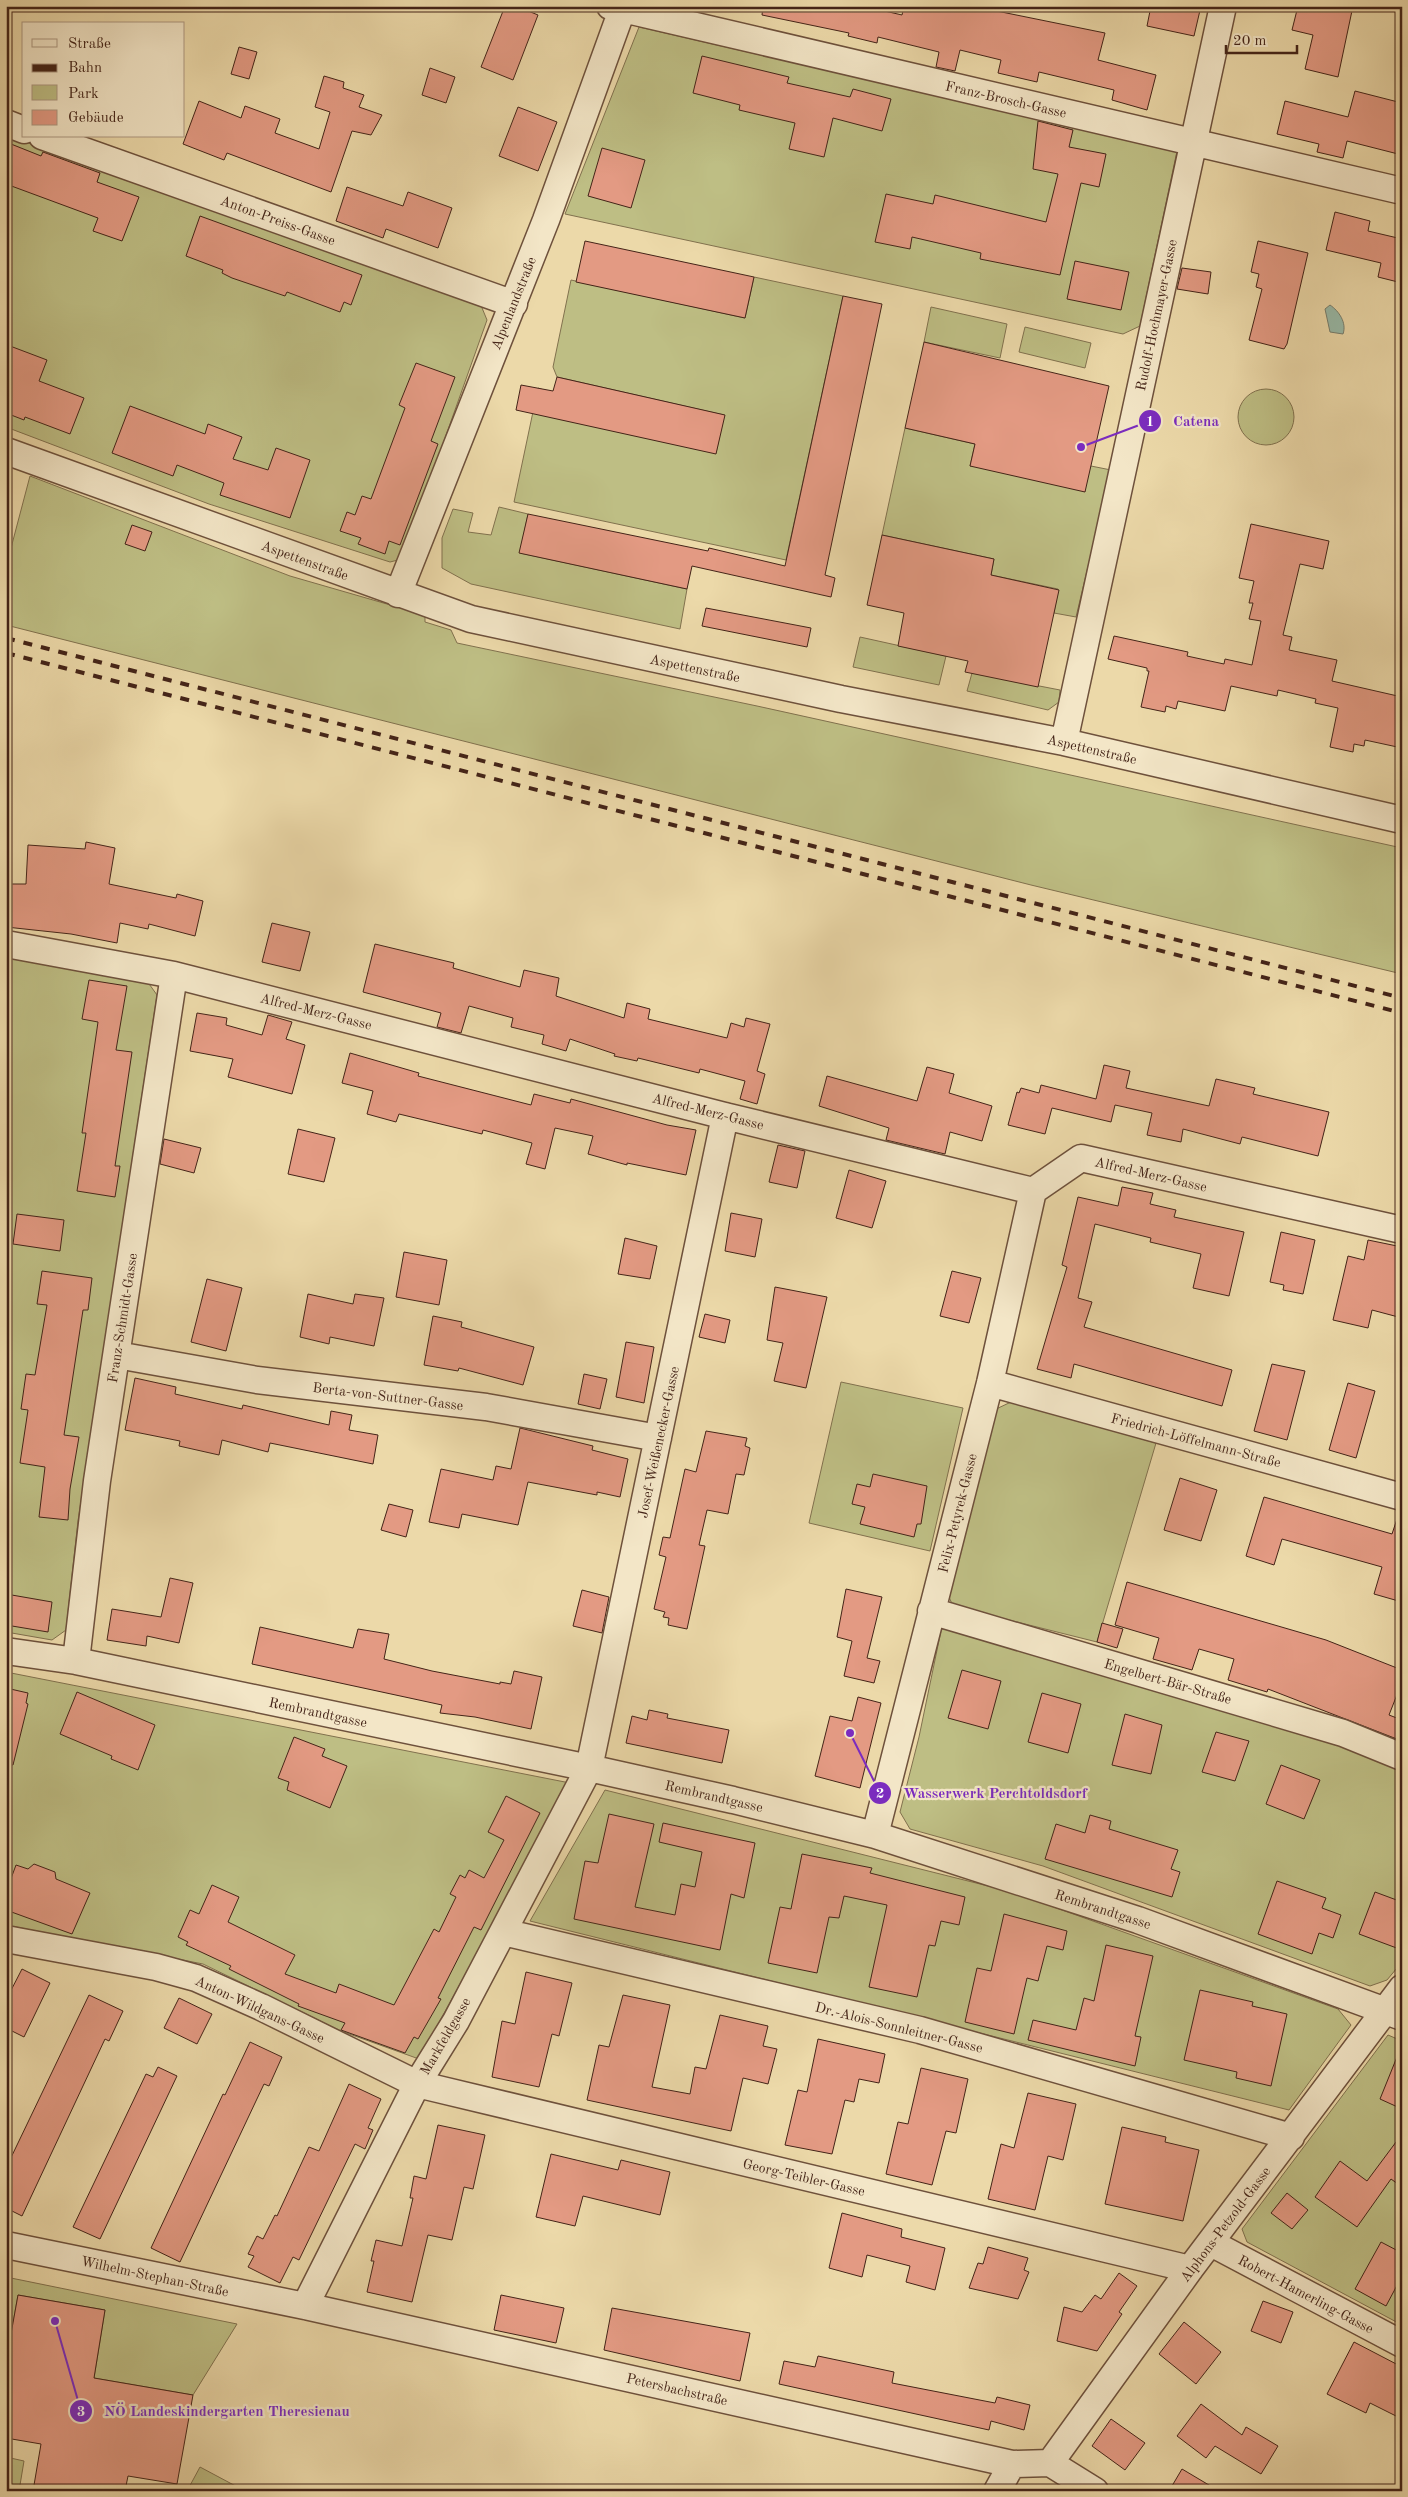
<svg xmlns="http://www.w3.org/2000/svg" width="1408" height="2497" viewBox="0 0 1408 2497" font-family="'Old Standard TT',serif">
	<rect width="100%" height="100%" fill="#ecd9a9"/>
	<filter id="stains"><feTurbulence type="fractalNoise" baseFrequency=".004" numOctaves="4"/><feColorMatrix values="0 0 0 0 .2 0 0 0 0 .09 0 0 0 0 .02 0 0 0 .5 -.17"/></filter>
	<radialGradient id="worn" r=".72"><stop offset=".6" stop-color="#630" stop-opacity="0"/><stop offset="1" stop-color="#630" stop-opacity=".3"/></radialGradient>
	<path fill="#bebe84" stroke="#81714e" d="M639 27 1177 151 1140 326 1123 334 565 214Z
		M6 135 480 303 487 320 402 559 390 562 209 504 6 427Z
		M754 277 843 296 786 560 514 502 538 388 716 453 724 415 557 377 553 367 571 280 745 318Z
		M931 307 1007 324 1000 358 924 342Z
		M1025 327 1091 343 1085 368 1019 352Z
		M1238 417a28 28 0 1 1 56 0a28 28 0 1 1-56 0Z
		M905 428 975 444 970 466H1091L1111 470 1076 617 1054 613 1058 589 991 575 994 559 882 535Z
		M30 476 290 576 425 615V622L451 630 457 643 757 706 1402 848V974L1031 885 6 625V567Z
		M499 507 528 514 520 553 687 589 680 629 471 584 442 568V538L453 509 473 513 468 532 491 535Z
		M860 637 946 656 939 685 853 667Z
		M972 673 1060 690 1059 702 1048 710 967 691Z
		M6 954 147 981 157 995 78 1521 66 1630 52 1640 6 1632Z
		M841 1382 963 1408 930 1551 809 1523Z
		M1011 1402 1156 1443 1097 1642 953 1606 949 1597 994 1410Z
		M942 1626 1351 1748 1402 1767V1962L1387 1980 1370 1986 1043 1866 910 1829 900 1812 919 1737Z
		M6 1672 570 1783 419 2059 341 2031 203 1964 6 1925Z
		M605 1790 1012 1892 1338 2009 1351 2025 1289 2110 530 1921Z
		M1388 2035 1402 2041V2325L1247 2242 1242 2229Z
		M6 2277 237 2324 193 2395 94 2378 105 2310 18 2295 9 2345 6 2344Z
		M6 2457 24 2461 19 2491H6Z
		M200 2467 245 2491H187Z"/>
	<path fill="#99baa8" stroke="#777e6e" d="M1330 305C1339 311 1347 323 1343 334L1330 332 1325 309Z"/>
	<path fill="#e39a83" stroke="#442418" d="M505 6H516L538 15 513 80 481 67Z
		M763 6H863L902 15 904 6H972L1105 33 1098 60 1156 75 1147 110 1112 100 1114 90 1039 72 1037 82 998 73 1001 60 960 50 955 71 936 67 939 52 878 37 877 43 848 36 849 33 762 15Z
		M1151 6H1201L1194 36 1147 26Z
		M1298 6H1353L1338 77 1305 69 1313 35 1292 30Z
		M239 47 257 52 249 79 231 74Z
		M702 56 789 77 787 83 850 97 853 89 891 99 882 131 833 118 824 157 789 149 795 123 739 110 740 105 693 93Z
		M430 68 455 77 446 103 422 95Z
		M324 76 344 82 343 88 364 95 359 107 382 115 371 135 352 131 331 192 227 153 224 160 183 144 199 101 241 118 245 106 280 119 275 133 319 149 330 112 315 107Z
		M1355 91 1402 103V155L1347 141 1343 158 1317 152 1319 144 1277 134 1285 101 1348 117Z
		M518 107 557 122 538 171 499 156Z
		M1038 121 1073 130 1069 147 1106 154 1099 187 1081 183 1060 275 980 259 981 253 912 237 910 249 875 242 886 194 933 204 935 195 1046 222 1058 174 1033 169Z
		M6 142 41 156 43 152 100 173 97 182 139 197 122 241 93 231 98 218 6 184Z
		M602 148 645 160 631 208 588 196Z
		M347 187 403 206 408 192 452 208 438 248 386 229 383 238 336 221Z
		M1335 212 1370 221 1368 231 1402 239V283L1378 277 1381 263 1326 250Z
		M200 216 362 275 351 305 344 302 340 312 287 292 285 296 232 278 222 273 223 270 186 256Z
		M585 241 754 277 745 318 576 282Z
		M1258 241 1308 253 1287 344 1284 349 1249 340 1262 289 1256 287 1259 274 1251 272Z
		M1075 261 1129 272 1121 310 1067 299Z
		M1182 268 1211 272 1208 294 1177 289Z
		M843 296 882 304 825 575 835 578 831 597 692 566 687 589 519 553 528 514 708 551 709 548 785 566Z
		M924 342 1109 386 1085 492 970 466 975 444 905 428Z
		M10 346 47 360 39 381 84 398 70 434 25 417 24 420 6 413V356Z
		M416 363 455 377 431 441 438 444 400 545 389 541 385 554 358 544 361 538 340 531 347 512 355 515 362 496 371 499 405 408 399 405Z
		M557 377 725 415 716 454 516 410 521 385 553 391Z
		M130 406 205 434 208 424 242 437 233 459 268 470 276 448 310 460 290 518 220 495 224 483 177 465 173 476 112 453Z
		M1251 524 1329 541 1323 569 1300 564 1283 635 1292 637 1289 650 1337 660 1332 681 1402 697V748L1365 740 1364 746 1354 744 1353 752 1330 747 1338 708 1315 703 1316 699 1278 690 1277 696 1231 686 1225 711 1178 701 1176 709 1166 706 1165 712 1141 707 1149 671H1147V668L1108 659 1114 636 1188 652 1187 656 1224 664 1225 659 1252 665 1261 621 1249 619 1253 603H1249L1254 581 1239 578Z
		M132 525 152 532 145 551 125 544Z
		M882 535 994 559 991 575 1059 590 1038 687 965 672 968 661 898 646 904 613 867 605Z
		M706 608 811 628 807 647 702 626Z
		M86 842 115 848 109 884 176 898 177 894 203 901 195 936 149 924 148 929 120 923 117 943 71 934 6 927V884H26L28 845 85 849Z
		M272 923 310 932 300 971 262 962Z
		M375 944 454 963 453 968 520 987 524 970 559 978 556 996 624 1018 627 1003 650 1009 648 1019 727 1038 731 1023 744 1027 746 1018 770 1024 757 1071 765 1074 757 1104 740 1099 745 1081 700 1069 699 1073 638 1058 637 1061 614 1056 615 1054 570 1039 566 1051 542 1044 544 1035 511 1027 513 1018 469 1006 461 1033 437 1027 441 1013 363 992Z
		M89 980 127 986 116 1050 132 1052 115 1166H120L115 1197 77 1191 86 1133H82L98 1022 82 1019Z
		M197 1013 227 1018 226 1025 262 1035 268 1015 292 1022 286 1039 305 1045 292 1094 228 1077 233 1059 190 1051Z
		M350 1053 419 1073 418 1076 531 1105 534 1094 570 1103 571 1099 667 1125 696 1130 686 1175 627 1163V1165L588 1154 593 1136 555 1128 545 1169 526 1164 532 1143 483 1130 482 1134 399 1114 396 1122 367 1114 373 1091 342 1083Z
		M1104 1065 1130 1071 1126 1088 1209 1106 1216 1079 1255 1088 1253 1094 1329 1112 1318 1156 1242 1137 1240 1144 1183 1129 1181 1142 1147 1135 1152 1113 1115 1105 1111 1122 1052 1108 1045 1134 1008 1125 1017 1092 1019 1093 1021 1088 1039 1093 1041 1085 1096 1099Z
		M927 1067 954 1074 949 1093 992 1106 982 1141 950 1132 945 1154 886 1140 889 1128 819 1106 827 1076 917 1101Z
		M298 1129 335 1138 324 1182 288 1174Z
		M164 1139 201 1148 194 1173 160 1164Z
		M778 1145 805 1151 797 1188 769 1182Z
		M849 1170 886 1181 872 1228 836 1218Z
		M1122 1187 1153 1193 1150 1204 1176 1210 1174 1217 1244 1232 1229 1296 1193 1288 1201 1254 1150 1242 1151 1238 1095 1224 1078 1298 1092 1302 1084 1327 1232 1370 1222 1406 1074 1364 1071 1378 1037 1369 1067 1267 1062 1265 1078 1197 1118 1206Z
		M731 1213 762 1219 755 1257 725 1251Z
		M17 1214 64 1220 60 1251 13 1244Z
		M1281 1232 1315 1240 1303 1294 1283 1290 1284 1285 1270 1282Z
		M625 1238 657 1246 650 1279 618 1274Z
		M1368 1240 1402 1247V1318L1372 1310 1368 1328 1333 1320 1348 1256 1364 1260Z
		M404 1252 447 1260 439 1305 396 1297Z
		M42 1271 92 1278 88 1310H83L64 1435 79 1437 70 1489 68 1520 39 1517 45 1467 20 1463 28 1410 21 1409 26 1374 35 1375 47 1305 37 1304Z
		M952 1271 981 1278 969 1323 940 1316Z
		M207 1279 242 1288 226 1351 191 1342Z
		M775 1287 827 1297 806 1388 774 1381 783 1343 767 1340Z
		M308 1294 353 1304 355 1294 384 1298 374 1346 330 1337 329 1344 300 1337Z
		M705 1314 730 1320 725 1343 699 1337Z
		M433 1316 462 1322 461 1327 534 1347 523 1385 459 1368 458 1371 424 1365Z
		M626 1342 654 1347 644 1403 616 1397Z
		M1272 1364 1305 1371 1287 1440 1254 1431Z
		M584 1374 607 1379 600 1409 578 1404Z
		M135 1378 176 1387 175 1394 242 1409 243 1405 329 1425 331 1411 352 1415 349 1430 378 1435 373 1464 270 1443 268 1452 222 1440 219 1455 179 1446 180 1441 125 1430Z
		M1348 1383 1375 1391 1356 1458 1329 1450Z
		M520 1428 593 1446 592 1450 628 1459 620 1497 597 1492V1495L528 1482 518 1525 462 1514 459 1528 429 1522 441 1469 493 1480 496 1466 511 1469Z
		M706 1431 747 1438 745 1446 750 1448 744 1475 736 1474 728 1514 707 1510 699 1545 705 1546 687 1629 668 1625 669 1618 663 1617 665 1612 654 1609 666 1557 659 1555 663 1537 670 1538 685 1469 696 1472Z
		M873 1474 927 1486 921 1524H917L914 1537 860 1524 865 1507 852 1504 857 1484 870 1487Z
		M1180 1478 1217 1490 1201 1541 1164 1530Z
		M1264 1497 1392 1534 1397 1519 1402 1520V1602L1374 1594 1382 1567 1282 1539 1274 1565 1246 1556Z
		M389 1504 413 1510 406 1537 381 1530Z
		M170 1578 193 1583 179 1643 147 1636 146 1646 107 1640 112 1609 161 1617Z
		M1127 1582 1326 1640 1402 1670V1682L1389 1715 1402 1720V1741L1268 1689 1267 1692 1228 1680 1234 1659 1199 1649 1192 1670 1153 1659 1159 1638 1115 1625Z
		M846 1589 882 1597 867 1658 880 1661 874 1683 844 1676 852 1641 837 1637Z
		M582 1590 609 1597 602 1633 573 1626Z
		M6 1594 52 1602 48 1632 6 1625Z
		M1102 1623 1123 1629 1117 1648 1097 1642Z
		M260 1627 353 1648 358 1629 389 1634 384 1659 432 1671 500 1684V1682L511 1684 514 1671 542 1677 531 1729 475 1717 440 1713 442 1705 252 1664Z
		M962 1670 1001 1681 988 1729 948 1718Z
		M6 1688 28 1693 26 1703 28 1704 13 1765 6 1764Z
		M77 1692 155 1725 138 1770 111 1759 112 1756 60 1734Z
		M1042 1693 1081 1704 1068 1753 1028 1742Z
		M858 1697 881 1703 860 1788 815 1776 830 1716 852 1721Z
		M649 1710 668 1714 667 1718 729 1730 722 1763 626 1743 632 1716 647 1720Z
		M1125 1714 1162 1725 1151 1774 1112 1765Z
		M1216 1732 1249 1741 1235 1781 1202 1772Z
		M294 1737 325 1749 322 1756 347 1766 330 1808 287 1790 289 1782 278 1778Z
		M1281 1765 1320 1780 1304 1819 1266 1804Z
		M506 1796 540 1813 481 1930 474 1927 438 1998 441 1999 418 2039 414 2037 405 2053 341 2030 345 2023 298 2006 299 2004 229 1969 231 1966 186 1945 188 1942 178 1937 190 1910 199 1914 212 1885 239 1897 228 1922 295 1955 285 1974 336 1993 339 1984 394 2005 434 1929 439 1932 456 1897 450 1894 460 1875 465 1878 469 1870 484 1878 504 1840 488 1832Z
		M609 1814 654 1824 635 1907 675 1915 681 1884 695 1887 702 1852 659 1842 663 1823 755 1843 744 1898 731 1894 720 1950 574 1919 585 1861 598 1863Z
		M1090 1815 1111 1821 1109 1829 1178 1850 1171 1869 1180 1872 1172 1897 1045 1859 1056 1824 1085 1833Z
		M802 1854 872 1868 870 1873 965 1897 959 1925 941 1921 935 1946 929 1945 917 1997 869 1987 887 1905 844 1896 839 1918 829 1917 817 1973 768 1963 780 1907 791 1909Z
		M34 1864 55 1872 56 1879 90 1893 72 1934 6 1910V1892L16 1865 28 1869Z
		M1277 1881 1326 1898 1322 1908 1341 1915 1333 1938 1319 1933 1312 1954 1258 1934Z
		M1375 1892 1402 1902V1950L1359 1934Z
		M1004 1914 1067 1931 1063 1950 1047 1946 1038 1981 1027 1978 1014 2034 965 2022 977 1968 991 1971Z
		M1106 1945 1153 1956 1135 2036 1141 2037 1135 2066 1028 2040 1033 2020 1076 2030 1084 1998 1094 2001Z
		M22 1969 50 1983 24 2037 6 2028V2000Z
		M526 1972 572 1983 559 2036 552 2034 539 2087 492 2077 502 2021 515 2024Z
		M1200 1990 1253 2002 1252 2006 1287 2014 1271 2086 1236 2078 1237 2072 1184 2060Z
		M89 1995 123 2011 109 2041 105 2039 22 2216 6 2208V2168Z
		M623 1995 670 2005 652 2087 690 2094 695 2067 706 2069 720 2015 768 2026 763 2046 777 2049 768 2084 743 2078 731 2131 587 2100 599 2045 609 2047Z
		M179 1998 212 2014 197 2044 164 2028Z
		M818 2039 885 2054 879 2083 859 2079 854 2102 845 2100 832 2154 785 2145 798 2090 807 2092Z
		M250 2042 282 2057 269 2086 264 2084 180 2262 151 2248 223 2094 225 2095Z
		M1401 2047H1402V2109L1380 2099Z
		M158 2067 177 2076 100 2239 73 2227 146 2074 153 2077Z
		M921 2068 968 2079 956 2133 946 2131 932 2185 886 2174 898 2122 908 2124Z
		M349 2084 381 2099 368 2128 373 2130 365 2149 355 2144 299 2260 293 2257 280 2283 248 2267 254 2256 248 2254 257 2236 263 2239 275 2215 277 2216 309 2147 319 2151Z
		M1028 2093 1076 2104 1063 2160 1048 2156 1035 2210 988 2199 1001 2144 1014 2148Z
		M438 2125 485 2135 473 2189 464 2187 452 2240 428 2235 412 2302 367 2292 374 2261H371L376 2240 402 2246 413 2198H410L414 2176 426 2179Z
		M1122 2127 1166 2137 1165 2142 1199 2150 1183 2221 1105 2204Z
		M1402 2134V2187L1391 2179 1357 2227 1315 2197 1340 2161 1367 2181Z
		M551 2154 618 2170 621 2160 670 2172 660 2215 583 2196 575 2226 536 2217Z
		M1287 2193 1308 2210 1292 2229 1271 2213Z
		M842 2213 902 2229 901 2237 945 2248 935 2290 906 2282 910 2266 867 2255 862 2277 829 2268Z
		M1381 2242 1402 2253V2276L1386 2306 1355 2289Z
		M988 2247 1028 2258 1024 2270 1029 2272 1018 2299 969 2288 978 2263 983 2264Z
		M1119 2273 1137 2286 1119 2312 1122 2314 1097 2351 1057 2341 1064 2307 1082 2312 1095 2295 1101 2299Z
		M18 2295 105 2310 94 2378 193 2395 177 2484 128 2476 125 2491H33L41 2444 6 2438V2344L9 2345Z
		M501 2295 564 2308 556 2343 494 2330Z
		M1263 2301 1293 2312 1281 2343 1251 2331Z
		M612 2308 750 2333 740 2381 604 2350Z
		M1184 2322 1221 2352 1196 2384 1159 2354Z
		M1354 2342 1402 2367V2419L1370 2403 1366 2413 1327 2394Z
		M818 2356 894 2372 892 2383 995 2403 997 2397 1030 2405 1024 2430 991 2421 989 2430 779 2384 784 2361 815 2367Z
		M1201 2404 1242 2435 1246 2427 1278 2446 1261 2474 1215 2446 1206 2458 1177 2436Z
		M1111 2419 1145 2443 1125 2470 1092 2446Z
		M1182 2469 1219 2491H1169Z"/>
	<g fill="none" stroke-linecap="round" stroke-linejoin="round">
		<defs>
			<path id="minor" d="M610 6 1402 191
				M6 123 24 130
				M42 136 514 304
				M6 451 471 619 841 699 1064 742 1402 820
				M398 594 546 220 622 10
				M1064 742 1223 6
				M6 944 174 975 725 1116 1033 1191 1081 1158 1402 1230
				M117 1355 257 1380 486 1407 658 1438
				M990 1383 1402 1497
				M931 1611 1343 1733 1402 1757
				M6 1651 76 1661 589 1768 733 1800 875 1835 1138 1920 1402 2017
				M76 1661 97 1481 174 975
				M875 1835 990 1383 1033 1191
				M503 1932 920 2030 1291 2137
				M6 1939 156 1967 196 1978 261 2007 417 2084 1190 2269
				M1211 2243 1402 2344
				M6 2245 305 2306 1012 2464 1050 2463
				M305 2306 417 2084 456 2021 589 1768 725 1116
				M1050 2463 1190 2269 1402 1988
				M1050 2463 1095 2491
				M997 2491 1012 2464"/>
		</defs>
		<use href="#minor" stroke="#6e513c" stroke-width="29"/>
		<use href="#minor" stroke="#f3e6c7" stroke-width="26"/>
		<path stroke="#442418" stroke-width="4" stroke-dasharray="9 9" stroke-linecap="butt" d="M6 638 1402 998
			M6 653 1402 1013"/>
	</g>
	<g text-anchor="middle" stroke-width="4.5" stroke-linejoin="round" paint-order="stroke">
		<g font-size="14" fill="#442418" stroke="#f3e6c7">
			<text transform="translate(1006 99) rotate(13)" y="5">Franz-Brosch-Gasse</text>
			<text transform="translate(278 220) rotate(20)" y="5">Anton-Preiss-Gasse</text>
			<text transform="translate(513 303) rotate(-68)" y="5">Alpenlandstraße</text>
			<text transform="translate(1156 315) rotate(-78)" y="5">Rudolf-Hochmayer-Gasse</text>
			<text transform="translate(305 560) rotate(20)" y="5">Aspettenstraße</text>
			<text transform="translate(695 668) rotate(12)" y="5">Aspettenstraße</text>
			<text transform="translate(1092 749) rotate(13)" y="5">Aspettenstraße</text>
			<text transform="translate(316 1011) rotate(14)" y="5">Alfred-Merz-Gasse</text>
			<text transform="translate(708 1111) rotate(14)" y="5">Alfred-Merz-Gasse</text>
			<text transform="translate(1151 1174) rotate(13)" y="5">Alfred-Merz-Gasse</text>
			<text transform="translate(122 1318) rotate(-81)" y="5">Franz-Schmidt-Gasse</text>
			<text transform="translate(388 1396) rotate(7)" y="5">Berta-von-Suttner-Gasse</text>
			<text transform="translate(1196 1440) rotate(15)" y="5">Friedrich-Löffelmann-Straße</text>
			<text transform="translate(658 1442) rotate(-78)" y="5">Josef-Weißenecker-Gasse</text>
			<text transform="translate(957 1513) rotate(-76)" y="5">Felix-Petyrek-Gasse</text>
			<text transform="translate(1168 1681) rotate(16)" y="5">Engelbert-Bär-Straße</text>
			<text transform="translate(318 1712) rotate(12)" y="5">Rembrandtgasse</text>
			<text transform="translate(714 1796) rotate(13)" y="5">Rembrandtgasse</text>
			<text transform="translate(1103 1909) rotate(18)" y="5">Rembrandtgasse</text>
			<text transform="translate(260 2009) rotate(25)" y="5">Anton-Wildgans-Gasse</text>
			<text transform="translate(899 2027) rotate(14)" y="5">Dr.-Alois-Sonnleitner-Gasse</text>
			<text transform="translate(445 2036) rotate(-60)" y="5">Markfeldgasse</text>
			<text transform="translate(804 2177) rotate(13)" y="5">Georg-Teibler-Gasse</text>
			<text transform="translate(1225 2224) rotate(-53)" y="5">Alphons-Petzold-Gasse</text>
			<text transform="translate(155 2276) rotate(12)" y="5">Wilhelm-Stephan-Straße</text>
			<text transform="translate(1306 2294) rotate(28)" y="5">Robert-Hamerling-Gasse</text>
			<text transform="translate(677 2389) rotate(13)" y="5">Petersbachstraße</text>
		</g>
	</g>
	<path fill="none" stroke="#7b2cbf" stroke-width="2" d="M1081 447L1150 421M850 1733L880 1793M55 2321L81 2411"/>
	<g fill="#7b2cbf" stroke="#f3e6c7" stroke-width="2">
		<circle cx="1081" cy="447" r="5"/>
		<circle cx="850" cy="1733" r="5"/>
		<circle cx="55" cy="2321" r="5"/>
		<circle cx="1150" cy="421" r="12"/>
		<circle cx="880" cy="1793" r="12"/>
		<circle cx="81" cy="2411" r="12"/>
	</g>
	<g font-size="15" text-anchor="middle" font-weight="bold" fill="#fff">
		<text x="1150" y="426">1</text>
		<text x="880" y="1798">2</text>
		<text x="81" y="2416">3</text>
	</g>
	<g font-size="15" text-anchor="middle" font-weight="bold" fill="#7b2cbf" stroke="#f3e6c7" stroke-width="4.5" stroke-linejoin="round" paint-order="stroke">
		<text x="1196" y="426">Catena</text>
		<text x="995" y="1798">Wasserwerk Perchtoldsdorf</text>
		<text x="227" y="2416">NÖ Landeskindergarten Theresienau</text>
	</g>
	<rect width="1408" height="2497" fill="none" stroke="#ecd9a9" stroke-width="25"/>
	<rect x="8" y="8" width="1393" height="2482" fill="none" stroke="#442418" stroke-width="2.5"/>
	<rect x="12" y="12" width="1383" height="2472" fill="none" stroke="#442418"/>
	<rect x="22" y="22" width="162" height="115" fill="#f3e6c7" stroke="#ad9881"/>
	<rect x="32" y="39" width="25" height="8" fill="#f3e6c7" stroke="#ad9881"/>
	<text x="68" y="48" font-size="15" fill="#442418">Straße</text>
	<rect x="32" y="64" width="25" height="8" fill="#442418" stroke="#ad9881"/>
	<text x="68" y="72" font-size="15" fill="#442418">Bahn</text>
	<rect x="32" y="85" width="25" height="15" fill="#bebe84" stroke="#ad9881"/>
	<text x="68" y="98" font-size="15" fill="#442418">Park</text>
	<rect x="32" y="110" width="25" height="15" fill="#e39a83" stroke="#ad9881"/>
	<text x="68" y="122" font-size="15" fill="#442418">Gebäude</text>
	<path d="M1226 45v8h71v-8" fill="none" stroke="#442418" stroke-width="2.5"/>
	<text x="1233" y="45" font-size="15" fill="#442418" stroke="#f3e6c7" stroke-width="4" paint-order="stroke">20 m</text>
	<rect width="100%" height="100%" filter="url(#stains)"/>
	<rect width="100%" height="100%" fill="url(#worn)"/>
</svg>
